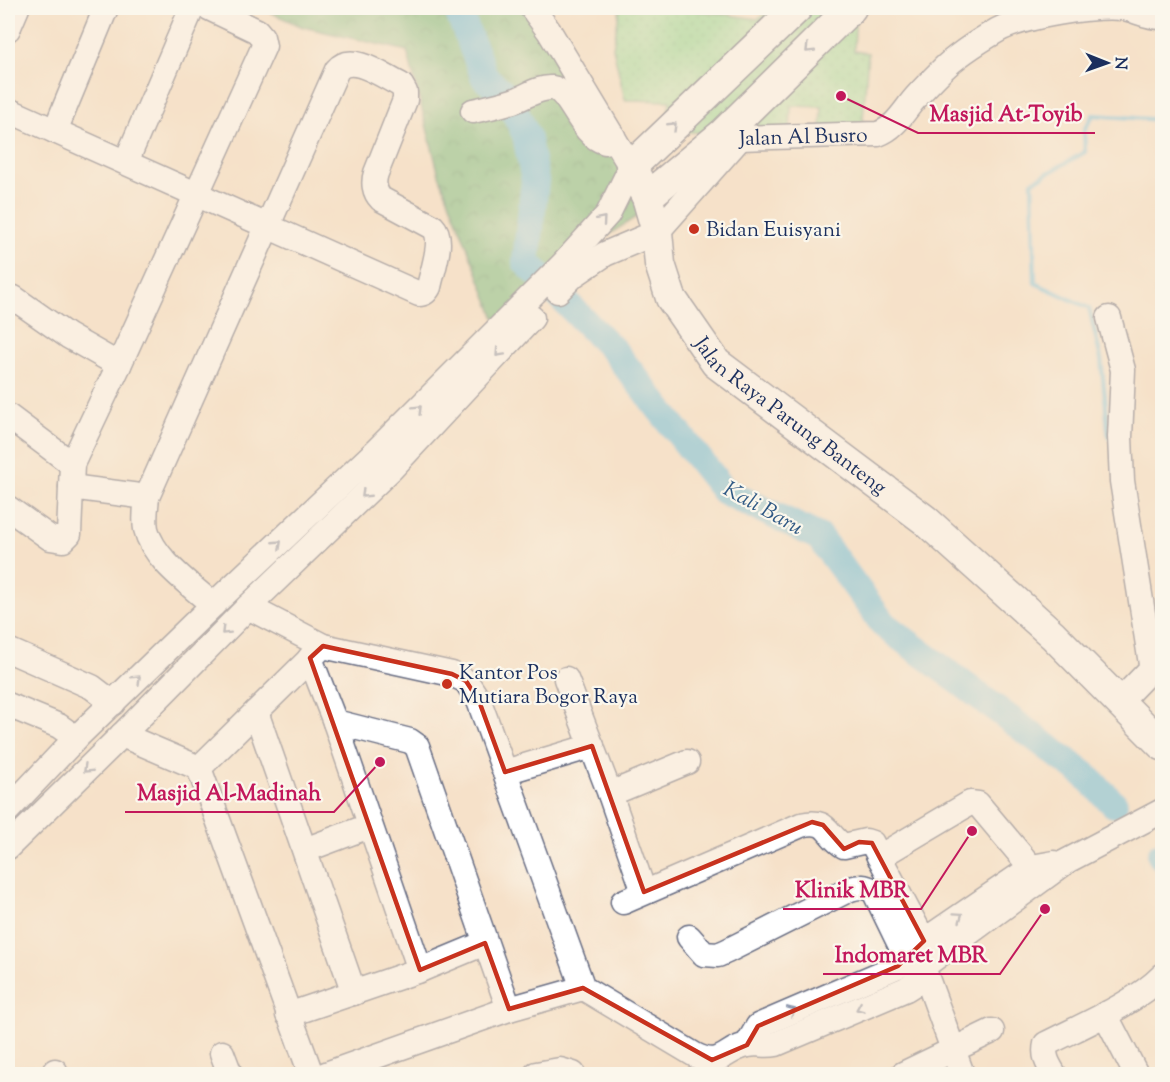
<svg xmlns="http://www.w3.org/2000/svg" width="1170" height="1082" viewBox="0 0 1170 1082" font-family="'Sorts Mill Goudy',serif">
	<defs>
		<pattern id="grass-dots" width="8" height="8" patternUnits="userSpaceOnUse" patternTransform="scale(1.5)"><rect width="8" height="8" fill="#92dc98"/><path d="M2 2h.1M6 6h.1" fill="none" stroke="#7dbd85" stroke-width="1.8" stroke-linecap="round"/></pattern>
		<pattern id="forest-crowns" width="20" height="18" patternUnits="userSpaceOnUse" patternTransform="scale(1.5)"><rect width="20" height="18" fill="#75bc80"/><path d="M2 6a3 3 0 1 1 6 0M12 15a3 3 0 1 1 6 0" fill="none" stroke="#5f996c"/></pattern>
	</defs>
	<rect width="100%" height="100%" fill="#fbf7ec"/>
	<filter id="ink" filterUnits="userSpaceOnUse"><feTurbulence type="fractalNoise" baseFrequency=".0167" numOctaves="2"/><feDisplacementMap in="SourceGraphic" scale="12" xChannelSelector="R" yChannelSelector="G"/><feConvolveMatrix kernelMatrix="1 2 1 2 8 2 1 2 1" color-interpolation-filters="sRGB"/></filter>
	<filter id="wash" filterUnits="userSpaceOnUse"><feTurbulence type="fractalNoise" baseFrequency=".008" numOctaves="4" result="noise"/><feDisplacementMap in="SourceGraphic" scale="24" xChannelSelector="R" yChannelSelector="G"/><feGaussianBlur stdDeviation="1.35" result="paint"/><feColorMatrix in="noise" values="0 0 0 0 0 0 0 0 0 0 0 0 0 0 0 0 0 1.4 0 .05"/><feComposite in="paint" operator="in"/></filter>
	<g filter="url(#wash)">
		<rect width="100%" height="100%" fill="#f6e1c9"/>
		<path fill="url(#grass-dots)" stroke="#56867b" stroke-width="1.5" d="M620 8H679L758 19 773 8H856L854 51 868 53 862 133 821 131 822 107 791 106 790 136 665 131 670 101 625 100 613 48Z"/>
		<path fill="url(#forest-crowns)" stroke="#48766f" stroke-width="1.5" d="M260 8H532L650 208 563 264 498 326 439 175 407 51 303 27Z"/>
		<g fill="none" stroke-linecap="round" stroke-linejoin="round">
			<path stroke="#63bde1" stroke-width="4.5" d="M1109 438 1101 359 1089 308 1035 283 1032 182 1085 152 1084 130 1093 115 1162 120"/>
			<path stroke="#63bde1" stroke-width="28" d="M457 8 485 78 503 93
				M514 110 526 135 535 181 526 262 614 351 724 491 819 537 884 625 1085 775 1114 804
				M1161 855 1162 857"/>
		</g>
	</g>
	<g filter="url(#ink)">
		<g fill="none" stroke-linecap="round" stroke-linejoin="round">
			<defs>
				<g id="minor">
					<path d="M8 29 17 8"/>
					<path d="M8 110C145 171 282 232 419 294 424 294 427 291 429 287 432 271 445 239 433 227L381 199C374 192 373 182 376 173L405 100V92L401 85C384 77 352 52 337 70L147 497C146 507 144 518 146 529 153 559 191 585 213 605"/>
					<path d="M473 111C486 108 500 105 513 101 526 97 538 87 552 88 571 90 579 135 605 142L613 136"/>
					<path d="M55 131 106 8"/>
					<path id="s1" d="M724 133 740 138 878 134C896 128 905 109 917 96 925 87 934 78 942 70 957 55 979 41 998 30 1025 16 1092 5 1123 8 1136 10 1148 18 1162 17"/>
					<path d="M126 162 192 8"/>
					<path d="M558 291 574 275 605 254 657 232 740 138"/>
					<path d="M14 298 68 336 119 365"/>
					<path d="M1109 318 1123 370 1120 437 1122 481 1151 664 1150 670 1120 701"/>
					<path d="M8 416 72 464"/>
					<path d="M71 487 147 497"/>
					<path d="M8 508 50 538 63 540 69 534 72 464 119 365 264 46 262 37 257 31 209 8"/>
					<path d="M248 607 323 646 452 674 466 681 479 701 583 988"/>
					<path d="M8 650 92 687 113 703"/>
					<path d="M310 658 335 722 420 970"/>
					<path d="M566 679 610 794 644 892"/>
					<path d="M8 705 59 726 76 738"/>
					<path d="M256 712 354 993"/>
					<path d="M335 722 410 741 417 746 509 1009"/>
					<path d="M122 735 199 768"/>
					<path d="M505 772 592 746"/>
					<path d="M610 794 687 762"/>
					<path d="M8 810 76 738 213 605 375 452 563 264 608 214 631 167 549 31 532 8"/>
					<path d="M8 847 122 735 248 607 392 468 532 318"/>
					<path d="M305 850 369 826"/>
					<path d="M879 857 970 803 978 804 1040 878"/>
					<path d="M623 902 801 825C830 818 825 835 844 846L866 841 872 843 924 941"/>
					<path d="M689 937 704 954 718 955 727 951 850 889C860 886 865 886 874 891L907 959"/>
					<path d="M920 959 962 1074"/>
					<path d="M1105 1014 1136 1074"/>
					<path d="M288 1015 420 970 485 943"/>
					<path d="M747 1045 758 1026 898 966 924 941 1032 867 1054 863"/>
					<path d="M222 1053 230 1074"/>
					<path d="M55 1071V1074"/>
					<path d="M311 1074 199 768 323 646"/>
					<path d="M326 1074 509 1009 583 988 695 1055C723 1069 725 1048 748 1045 757 1043 766 1046 776 1044L906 989 914 984 924 966 1067 861 1162 811"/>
					<path d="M536 1074 560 1070 573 1074"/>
					<path d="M903 1074 992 1031"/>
					<path d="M1054 1074C1048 1064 1043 1056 1046 1044 1081 1026 1136 1003 1162 976"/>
				</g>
				<g id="major">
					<path id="s2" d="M797 8 631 167 647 197 657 232 660 264 671 298 716 363 925 520 1053 635 1162 745"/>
					<path d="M647 197 724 133 851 8"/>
				</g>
			</defs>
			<use href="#minor" stroke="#686d83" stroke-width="27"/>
			<use href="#major" stroke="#686d83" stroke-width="33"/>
			<use href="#minor" stroke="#fff" stroke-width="24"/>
			<use href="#major" stroke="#fff" stroke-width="30"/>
		</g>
		<defs><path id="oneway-chevron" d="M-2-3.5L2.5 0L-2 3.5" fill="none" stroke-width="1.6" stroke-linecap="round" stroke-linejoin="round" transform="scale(1.5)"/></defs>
		<g stroke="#8d97ae">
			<use href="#oneway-chevron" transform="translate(809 49) rotate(135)"/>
			<use href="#oneway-chevron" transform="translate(673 126) rotate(-44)"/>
			<use href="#oneway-chevron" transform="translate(602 220) rotate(-49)"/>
			<use href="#oneway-chevron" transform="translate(499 353) rotate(133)"/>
			<use href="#oneway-chevron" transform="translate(418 409) rotate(-45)"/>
			<use href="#oneway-chevron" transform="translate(365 494) rotate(136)"/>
			<use href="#oneway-chevron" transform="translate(278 544) rotate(-43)"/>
			<use href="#oneway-chevron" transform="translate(225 631) rotate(135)"/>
			<use href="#oneway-chevron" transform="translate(137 679) rotate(-44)"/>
			<use href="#oneway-chevron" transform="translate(87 769) rotate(136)"/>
			<use href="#oneway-chevron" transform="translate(959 916) rotate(-35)"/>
			<use href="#oneway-chevron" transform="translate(860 1008) rotate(157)"/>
			<use href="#oneway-chevron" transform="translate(792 1011) rotate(-23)"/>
		</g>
	</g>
	<path d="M0 0H1170V1082H0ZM323 646 452 674 466 681 479 701 505 772 592 746 644 892 812 822 823 825 844 849 859 842 872 843 924 941 898 966 758 1026 747 1045 712 1060 583 988 509 1009 485 943 420 970 310 658Z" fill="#f6e1c9" fill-opacity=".55" fill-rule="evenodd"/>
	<path fill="none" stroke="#c8321e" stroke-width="4.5" stroke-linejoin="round" d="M323 646 452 674 466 681 479 701 505 772 592 746 644 892 812 822 823 825 844 849 859 842 872 843 924 941 898 966 758 1026 747 1045 712 1060 583 988 509 1009 485 943 420 970 310 658Z"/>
	<g fill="#c8321e" stroke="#fbf7ec" stroke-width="2">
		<circle cx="694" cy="229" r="6"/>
		<circle cx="447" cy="684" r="6"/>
	</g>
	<g text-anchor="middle" stroke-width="4.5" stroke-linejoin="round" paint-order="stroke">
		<g font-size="21" fill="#1b2f5e" stroke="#fbf7ec">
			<text dy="7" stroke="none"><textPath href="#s1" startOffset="80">Jalan Al Busro</textPath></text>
			<text dy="7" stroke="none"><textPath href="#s2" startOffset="538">Jalan Raya Parung Banteng</textPath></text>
		</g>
		<g font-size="21" fill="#1b2f5e" stroke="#fbf7ec" text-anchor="start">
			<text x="706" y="236">Bidan Euisyani</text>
			<text x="459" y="679">Kantor Pos<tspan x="459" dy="24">Mutiara Bogor Raya</tspan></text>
		</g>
		<g font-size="22" font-style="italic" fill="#315a85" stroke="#fbf7ec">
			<text transform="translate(764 507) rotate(29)" y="8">Kali Baru</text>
		</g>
	</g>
	<path fill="none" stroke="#c2185b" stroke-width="2" d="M841 96L918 133H1095M380 762L334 812H125M972 831L921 909H783M1045 909L1000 974H823"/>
	<g fill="#c2185b" stroke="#fbf7ec" stroke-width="2">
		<circle cx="841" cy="96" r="6"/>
		<circle cx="380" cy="762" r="6"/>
		<circle cx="972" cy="831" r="6"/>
		<circle cx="1045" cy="909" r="6"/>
	</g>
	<g font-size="22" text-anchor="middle" font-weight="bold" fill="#c2185b" stroke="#fbf7ec" stroke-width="4.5" stroke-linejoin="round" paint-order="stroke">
		<text x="1006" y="121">Masjid At-Toyib</text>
		<text x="229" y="800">Masjid Al-Madinah</text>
		<text x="852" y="897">Klinik MBR</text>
		<text x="911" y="962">Indomaret MBR</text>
	</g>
	<rect width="1170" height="1082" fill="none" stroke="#fbf7ec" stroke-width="30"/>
	<g transform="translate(1107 63) rotate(91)" stroke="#fbf7ec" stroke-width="4.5" paint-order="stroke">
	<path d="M0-4.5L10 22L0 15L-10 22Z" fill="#1b2f5e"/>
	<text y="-9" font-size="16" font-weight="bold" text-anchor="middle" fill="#1b2f5e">N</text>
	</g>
</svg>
